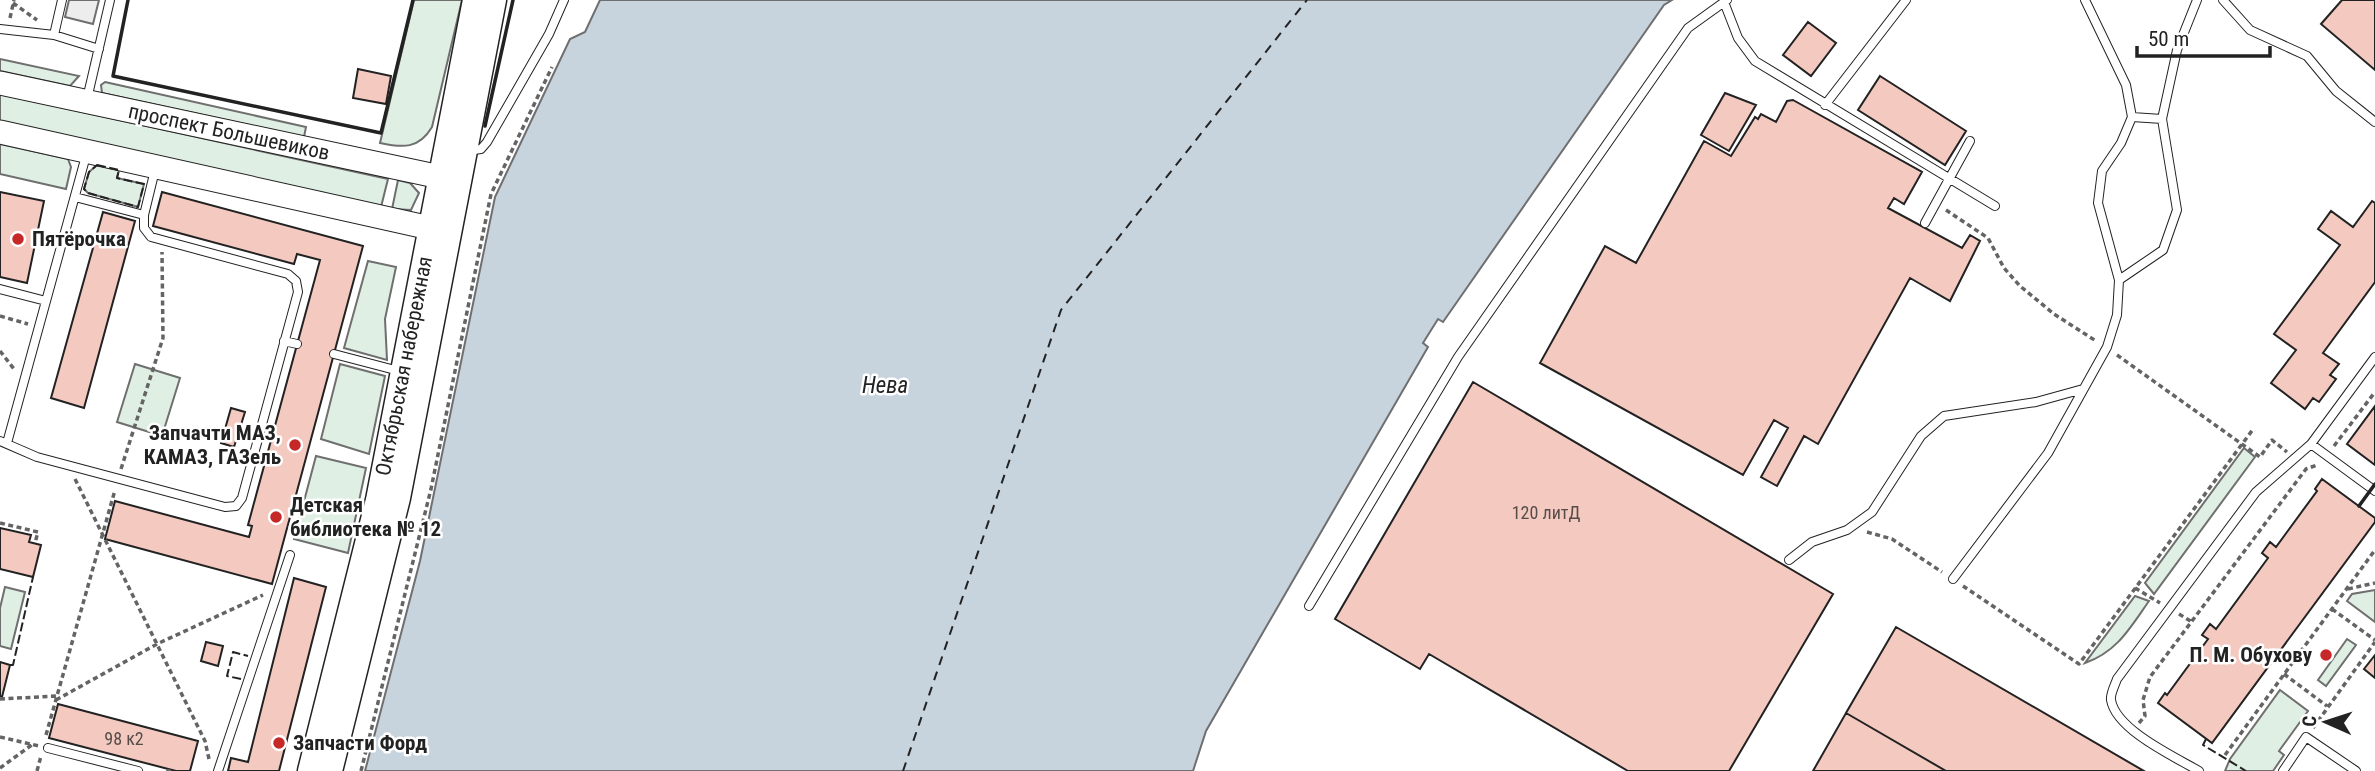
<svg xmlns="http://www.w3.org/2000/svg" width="2375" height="771" viewBox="0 0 2375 771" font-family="'Roboto Condensed',sans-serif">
	<rect width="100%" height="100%" fill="#fff"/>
	<path fill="#e0efe3" stroke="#6f6f6f" stroke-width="2" d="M414 0H462L432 127C419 149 403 148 380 143Z
		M0 59 79 76 70 86 0 71Z
		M105 82 306 127 304 137 102 93 101 85Z
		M0 94 388 179 381 207 0 122Z
		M0 144 68 159 71 167 66 189 0 174Z
		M97 165 119 170 117 178 144 184 138 207 88 193 84 189 89 172Z
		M398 180 410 183 419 193 411 210 392 209Z
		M368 261 396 267 385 319 387 360 344 348Z
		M135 364 180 378 162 436 117 422Z
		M340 364 385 376 369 454 321 439Z
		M2244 448 2255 457 2154 594 2145 583Z
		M316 456 366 468 348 553 294 539Z
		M5 587 25 592 11 649 0 646V608Z
		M2375 590V622L2347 601 2352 594Z
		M2135 596 2149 601C2130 628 2117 652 2085 663Z
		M2347 639 2356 645 2326 686 2318 680Z
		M2280 690 2308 711 2279 751 2284 755 2273 771H2225L2230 759Z"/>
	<path fill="#ededed" stroke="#6f6f6f" stroke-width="2" d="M69 0H99L93 24 65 17Z"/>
	<path fill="#c7d3dd" stroke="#6f6f6f" stroke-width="2" d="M600 0H1672L1664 5 1443 322 1438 319 1423 343 1428 347 1206 731 1193 771H365L420 561 495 197 570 39 585 32Z"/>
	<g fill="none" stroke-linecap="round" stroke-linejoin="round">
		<path stroke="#222" stroke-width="2" stroke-dasharray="9 7" stroke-linecap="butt" d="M903 771 1061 310 1307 0"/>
	</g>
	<path fill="#f3c9c0" stroke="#222" stroke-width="2" d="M2342 0H2375V70L2321 24Z
		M1808 22 1836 43 1811 76 1783 55Z
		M358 69 391 76 386 104 353 98Z
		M1880 76 1966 131 1945 165 1858 110Z
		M1725 93 1756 105 1729 151 1701 135Z
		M1793 100 1922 172 1904 204 1894 198 1888 208 1962 248 1970 235 1980 241 1950 301 1910 278 1818 444 1804 436 1777 486 1761 477 1788 428 1774 420 1743 475 1540 363 1605 246 1636 263 1704 141 1731 156 1755 117 1758 119 1761 114 1776 122 1787 101Z
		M0 192 44 201 27 283 0 277Z
		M162 192 363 246 272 584 105 539 115 501 249 537 252 526 248 525 320 260 297 254 294 264 153 226Z
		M2372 201 2375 203V282L2323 353 2339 364 2330 375 2336 379 2319 402 2313 398 2305 409 2271 383 2296 350 2274 334 2340 245 2318 229 2331 211 2353 227Z
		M103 212 135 221 84 408 51 398Z
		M1473 382 1833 594 1729 771H1628L1429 654 1420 669 1335 619Z
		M2375 406V465L2347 444Z
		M231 408 245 412 234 447 221 443Z
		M2322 479 2375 518V522L2212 743 2158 703 2165 693 2167 695 2208 639 2202 635 2210 624 2216 629 2268 558 2262 553 2270 542 2276 547 2317 491 2315 489Z
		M0 528 31 535 29 542 41 545 33 577 0 569Z
		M294 578 326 587 279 771H228L231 758 248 762Z
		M1896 627 2144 771H1946L1846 713Z
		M206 642 223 646 218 666 201 661Z
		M2375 655V678L2364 669Z
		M0 662 10 665 2 697 0 696Z
		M58 704 198 741 190 771H176L49 738Z
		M1846 713 1946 771H1813Z"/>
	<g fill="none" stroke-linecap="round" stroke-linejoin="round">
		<defs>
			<path id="lane" d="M2223 0 2250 30 2307 56 2336 91 2375 122
				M1724 2 1738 38 1755 61 1995 206
				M0 29 54 35 99 49
				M54 35 62 0
				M87 99 110 0
				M1825 105 1906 0
				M2132 117 2162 119
				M467 151 481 149 487 142 549 34 564 0
				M144 215 155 170
				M1925 223 1970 141
				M2119 280 2163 250 2177 210 2162 119 2177 50 2197 0
				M0 289 46 301
				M284 341 297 344
				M334 354 399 371
				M0 441 37 457 225 507 236 506 242 498 298 292 296 281 288 274 151 237 144 228V215L75 197
				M7 443 87 152
				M2311 444 2375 491
				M1789 560 1812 542 1847 530 1872 512 1921 436 1944 416 2036 402 2083 389
				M1953 579 2048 453 2107 347 2117 315 2119 280 2098 203 2102 171 2121 143 2132 117 2126 85 2085 0
				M1309 606 1458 357 1688 28 1727 0
				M48 748 138 771
				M218 771 290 555
				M2199 771C2175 757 2116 730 2111 700 2110 694 2115 685 2117 679L2256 492 2311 444 2375 357
				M2283 771 2306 737 2356 771"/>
			<path id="secondary" d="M0 83 459 181
				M0 132 448 232"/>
			<path id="primary" d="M310 771 378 500 475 0
				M330 771 398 498 494 0"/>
		</defs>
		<use href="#lane" stroke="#222" stroke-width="10"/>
		<use href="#secondary" stroke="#222" stroke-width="25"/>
		<use href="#primary" stroke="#222" stroke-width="27"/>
		<path stroke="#646464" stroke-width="3.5" stroke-dasharray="5 3.5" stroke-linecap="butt" d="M13 3 37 20
			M10 18 14 0
			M1946 210 1988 238 2004 268 2020 286 2054 314 2096 341
			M0 316 28 324
			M0 351 14 369
			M2117 355 2260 457 2272 440 2287 452
			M2334 446 2375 392
			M121 469 163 338 162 252
			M75 479 205 741 209 759
			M0 523 38 532 35 543
			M1867 532 1892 539 1942 572
			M1963 586 2079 664 2254 428
			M2135 588 2160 603
			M2348 589 2375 583
			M2332 609 2375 640
			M2179 614 2192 622
			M2284 674 2327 706
			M0 699 57 696
			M56 700 157 644 263 595
			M2139 723 2145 716 2143 700 2150 677 2306 469 2317 465
			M2313 728 2375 642
			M46 735 115 490
			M0 737 39 746
			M2225 755 2375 550
			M0 768 33 744
			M37 771 41 756
			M168 771V769
			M361 771 431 489 491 194 552 67"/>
		<use href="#lane" stroke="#fff" stroke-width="8"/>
		<use href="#secondary" stroke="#fff" stroke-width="23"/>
		<use href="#primary" stroke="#fff" stroke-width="24"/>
		<path stroke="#222" stroke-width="2" stroke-dasharray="9 3.5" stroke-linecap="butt" d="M97 165 119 170 117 178 144 184 138 207 88 193 84 189 89 172Z
			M10 665H13L33 577
			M241 679 227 676 233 652 248 656
			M2206 739 2203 745 2246 771"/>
		<path stroke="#222" stroke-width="3.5" d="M128 0 113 76 381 133 413 0
			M485 126 513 0
			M2359 506 2375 484"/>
	</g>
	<g fill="#c62828" stroke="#fff" stroke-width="2.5">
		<circle cx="18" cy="239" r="7"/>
		<circle cx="295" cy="445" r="7"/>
		<circle cx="276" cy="517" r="7"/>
		<circle cx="2326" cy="655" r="7"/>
		<circle cx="279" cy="743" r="7"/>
	</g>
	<g text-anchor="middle" stroke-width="5" stroke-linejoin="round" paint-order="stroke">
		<g font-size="18" fill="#564c4a">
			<text x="1546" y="519">120 литД</text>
			<text x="124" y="745">98 к2</text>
		</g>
		<g font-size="21" fill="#222" stroke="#fff">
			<text transform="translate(229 132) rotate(12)" y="7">проспект Большевиков</text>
			<text transform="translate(404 366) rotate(-79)" y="7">Октябрьская набережная</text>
		</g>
		<g font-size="21" font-weight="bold" fill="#222" stroke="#fff" text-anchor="start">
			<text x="32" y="246">Пятёрочка</text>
			<text x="281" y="440" text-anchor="end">Запчачти МАЗ,<tspan x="281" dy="24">КАМАЗ, ГАЗель</tspan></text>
			<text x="290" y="512">Детская<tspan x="290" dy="24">библиотека № 12</tspan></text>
			<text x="2312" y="662" text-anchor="end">П. М. Обухову</text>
			<text x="293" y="750">Запчасти Форд</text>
		</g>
		<g font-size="23" font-style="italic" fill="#222" stroke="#fff">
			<text x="885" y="393">Нева</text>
		</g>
	</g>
	<g transform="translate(2326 722) rotate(273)" stroke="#ffffff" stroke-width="5" paint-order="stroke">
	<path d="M0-5L12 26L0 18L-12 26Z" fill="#222222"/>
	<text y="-10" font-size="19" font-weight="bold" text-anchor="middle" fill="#222222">С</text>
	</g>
	<path d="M2137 46v10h133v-10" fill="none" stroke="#222222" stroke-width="3.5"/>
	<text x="2148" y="46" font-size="21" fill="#222222" stroke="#ffffff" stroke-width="5" paint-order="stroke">50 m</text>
</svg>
